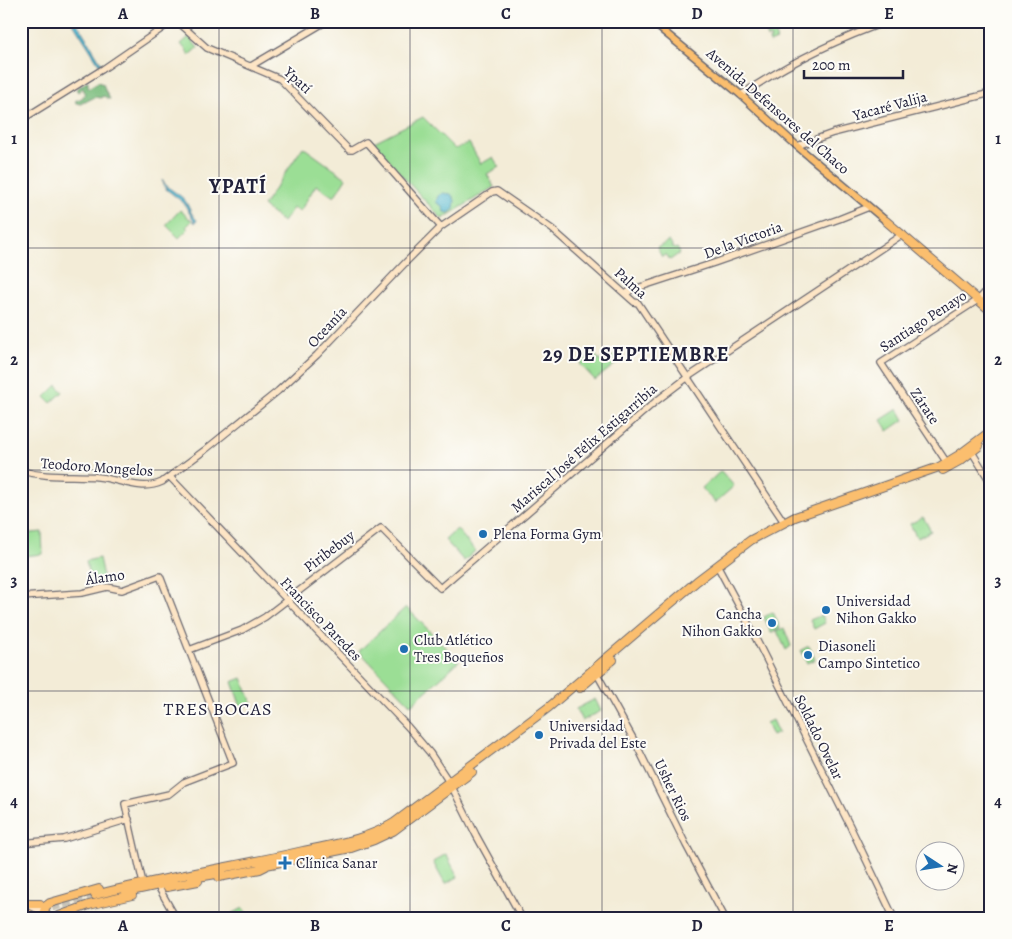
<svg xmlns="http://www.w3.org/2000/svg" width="1012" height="939" viewBox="0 0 1012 939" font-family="Alegreya,serif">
	<rect width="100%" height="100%" fill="#fdfcf7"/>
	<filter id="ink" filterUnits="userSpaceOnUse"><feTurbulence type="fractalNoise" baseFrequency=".02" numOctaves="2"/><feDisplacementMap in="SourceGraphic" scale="10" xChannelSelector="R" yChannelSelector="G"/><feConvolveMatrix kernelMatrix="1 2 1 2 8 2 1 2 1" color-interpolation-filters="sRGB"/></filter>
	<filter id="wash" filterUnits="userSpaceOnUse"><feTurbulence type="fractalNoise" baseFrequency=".0096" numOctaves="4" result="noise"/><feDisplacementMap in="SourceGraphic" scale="20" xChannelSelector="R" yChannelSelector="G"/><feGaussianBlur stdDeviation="1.12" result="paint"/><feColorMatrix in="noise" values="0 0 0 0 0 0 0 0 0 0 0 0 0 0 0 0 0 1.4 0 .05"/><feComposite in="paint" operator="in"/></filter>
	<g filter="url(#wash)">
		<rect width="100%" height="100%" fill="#f3ecd7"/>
		<path fill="#9bde95" stroke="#5e8068" d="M764 21 766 24 770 23 777 40 770 43 769 40 771 39 770 37 767 38 765 32 767 31 764 30 762 22Z
			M189 37 198 48 190 55 181 44Z
			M423 117 455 149 469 143 481 164 493 157 499 167 487 174 494 187 442 219 372 143Z
			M303 147 346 178 334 197 316 185 300 211 293 208 283 222 263 206Z
			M180 210 192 221 186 227 188 229 179 238 166 225Z
			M669 241 674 249 677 248 680 253 670 260 666 254 662 257 657 248Z
			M593 353 603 364 617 353 622 359 595 380 580 364Z
			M57 385 63 392 51 403 45 397Z
			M898 409 904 420 888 431 881 420Z
			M721 471 734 486 715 503 702 488Z
			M923 517 931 531 917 538 910 524Z
			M457 529 475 551 464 561 445 540Z
			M42 532 43 554 24 556 22 534Z
			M99 558 104 581 91 584 86 561Z
			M406 607 459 661 411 705 359 651Z
			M773 612 780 628 771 633 764 617Z
			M822 615 825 623 814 629 810 620Z
			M784 628 791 646 786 650 777 631Z
			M809 646 815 659 807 663 801 650Z
			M242 678 252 703 241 707 232 682Z
			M595 699 601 711 582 721 576 709Z
			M772 720 778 733 772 736 766 723Z
			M446 854 458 877 445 884 433 862Z
			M243 908 249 917 231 918 230 915Z"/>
		<path fill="#7cbd7e" stroke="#4f705c" d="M88 81V88L98 82 103 84 106 92 110 99H108L104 96 100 98 95 97 87 101H83L81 104 76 103 75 101 82 98 85 94 83 88 78 92 76 89Z"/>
		<path fill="#4fb6cd" stroke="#386c84" d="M72 21H76L103 66 101 67Z
			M162 180C169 191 180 193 186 202 190 209 191 215 197 220L195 223 184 203 166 189Z
			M443 193 451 194 455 200 454 209 449 213 444 212 442 206 436 202 438 196Z"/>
	</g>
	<g filter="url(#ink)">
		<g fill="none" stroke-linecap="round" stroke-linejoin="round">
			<path stroke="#c9c4b8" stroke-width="8" stroke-dasharray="8 4" stroke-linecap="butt" d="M29 914 95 895"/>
			<defs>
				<path id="secondary" d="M177 21 207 48 280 79 349 150H352L366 142 441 227
					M251 66 327 21
					M741 95C788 63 835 40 889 21
					M21 120 103 69 173 21
					M797 146 833 133 991 93
					M626 294 631 290 714 263 839 219 869 207
					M980 298 991 286
					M972 452 991 483
					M947 463 881 363 978 300
					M21 471C47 478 72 475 98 477 119 479 141 492 162 482L205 450 278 391 317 355 407 261 441 227 492 192 497 191 552 229 634 302 638 303 784 522
					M170 477 408 727 430 753 449 782
					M719 569 748 623 850 826 894 918
					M21 597 82 593 107 587 122 590 160 576 233 763 184 782 169 794 125 804 142 879
					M189 650 242 630 265 617 381 528 440 588 655 402 688 377 903 234
					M597 674 635 742 686 845 725 918
					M452 787 476 835 522 918
					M21 843 64 839 129 819
					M159 888 176 918
					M28 905 45 913"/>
				<path id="primary" d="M651 21 741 95 797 146 886 221"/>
				<path id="highway" d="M886 221 991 311
					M943 470 961 460 979 446
					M580 688 613 660
					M261 866 351 848 374 840 393 831 472 772
					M219 877 260 869 266 866
					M192 878 222 873
					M167 887 198 881
					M126 892 173 882
					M95 895C164 877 234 867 303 851 335 844 366 840 394 823L549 707 697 581 751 540 795 517 939 467 959 455 991 431
					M21 904H40
					M21 916 29 914
					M59 916 89 905 132 895
					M48 918 44 911 46 906 50 903 99 889"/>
			</defs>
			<use href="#secondary" stroke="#6b6972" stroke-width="8"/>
			<use href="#primary" stroke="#6b6972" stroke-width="9"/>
			<use href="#highway" stroke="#6b6972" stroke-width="10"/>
			<use href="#secondary" stroke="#fde5c5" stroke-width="5.5"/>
			<use href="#primary" stroke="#fbbe6e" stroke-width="6"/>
			<use href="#highway" stroke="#fbbe6e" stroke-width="8"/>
		</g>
	</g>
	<path fill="none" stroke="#22223b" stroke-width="1" stroke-opacity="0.55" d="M219 21V918M410 21V918M602 21V918M793 21V918M21 248H991M21 470H991M21 691H991"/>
	<g fill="#1f6fb2" stroke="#fdfcf7" stroke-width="2">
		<circle cx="483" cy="534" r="5"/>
		<circle cx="826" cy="610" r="5"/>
		<circle cx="772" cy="623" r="5"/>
		<circle cx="404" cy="649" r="5"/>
		<circle cx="808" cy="655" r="5"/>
		<circle cx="539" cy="735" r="5"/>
		<path d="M282.5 855.5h5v5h5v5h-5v5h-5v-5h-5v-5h5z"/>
	</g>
	<g text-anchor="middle" stroke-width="4" stroke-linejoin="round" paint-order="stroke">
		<g font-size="15" fill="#22223b" stroke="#fdfcf7">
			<text transform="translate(298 80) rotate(42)" y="5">Ypatí</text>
			<text transform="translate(890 106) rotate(-15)" y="5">Yacaré Valija</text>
			<text transform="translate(778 111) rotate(41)" y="5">Avenida Defensores del Chaco</text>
			<text transform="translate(743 240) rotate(-20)" y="5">De la Victoria</text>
			<text transform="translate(631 283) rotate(42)" y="5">Palma</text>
			<text transform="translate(923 321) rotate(-33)" y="5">Santiago Penayo</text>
			<text transform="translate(327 327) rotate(-47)" y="5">Oceanía</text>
			<text transform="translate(925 406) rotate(56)" y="5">Zárate</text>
			<text transform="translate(584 448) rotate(-41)" y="5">Mariscal José Félix Estigarribia</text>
			<text transform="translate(97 467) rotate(4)" y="5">Teodoro Mongelos</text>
			<text transform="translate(329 551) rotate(-37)" y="5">Piribebuy</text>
			<text transform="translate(105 577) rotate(-8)" y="5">Álamo</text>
			<text transform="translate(321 619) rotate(46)" y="5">Francisco Paredes</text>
			<text transform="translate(819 737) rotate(64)" y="5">Soldado Ovelar</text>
			<text transform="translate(673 790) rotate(64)" y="5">Usher Rios</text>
		</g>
		<g font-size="15" fill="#22223b" stroke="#fdfcf7" text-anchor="start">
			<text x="493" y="539">Plena Forma Gym</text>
			<text x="836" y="606">Universidad<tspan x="836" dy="17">Nihon Gakko</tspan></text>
			<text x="762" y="619" text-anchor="end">Cancha<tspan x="762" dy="17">Nihon Gakko</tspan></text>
			<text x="414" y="645">Club Atlético<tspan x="414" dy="17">Tres Boqueños</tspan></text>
			<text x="818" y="651">Diasoneli<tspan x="818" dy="17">Campo Sintetico</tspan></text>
			<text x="549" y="731">Universidad<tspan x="549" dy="17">Privada del Este</tspan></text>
			<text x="296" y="868">Clínica Sanar</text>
		</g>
		<g font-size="18" letter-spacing="1" fill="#22223b" stroke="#fdfcf7">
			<text x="218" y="715">TRES BOCAS</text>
		</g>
		<g font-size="20" font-weight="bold" letter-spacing="1" fill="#22223b" stroke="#fdfcf7">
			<text x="238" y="193">YPATÍ</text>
			<text x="636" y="361">29 DE SEPTIEMBRE</text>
		</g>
	</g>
	<rect width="1012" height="939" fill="none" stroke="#fdfcf7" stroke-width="55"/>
	<g transform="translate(940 866) rotate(102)"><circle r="24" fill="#fdfcf7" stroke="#a5a5ac"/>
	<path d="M0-4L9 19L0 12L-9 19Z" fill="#1f6fb2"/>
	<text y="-8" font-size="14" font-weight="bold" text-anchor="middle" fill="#22223b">N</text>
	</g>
	<path d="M804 70v8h99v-8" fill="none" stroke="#22223b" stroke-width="2.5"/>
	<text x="812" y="70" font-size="15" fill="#22223b" stroke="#fdfcf7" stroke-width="4" paint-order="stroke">200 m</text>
	<rect x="28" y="28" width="956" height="884" fill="none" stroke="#22223b" stroke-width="2"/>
	<g font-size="16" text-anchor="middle" font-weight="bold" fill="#22223b">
		<text x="123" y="19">A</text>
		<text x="315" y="19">B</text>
		<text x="506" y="19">C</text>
		<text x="697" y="19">D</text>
		<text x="889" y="19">E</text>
		<text x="14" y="144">1</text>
		<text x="998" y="144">1</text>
		<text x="14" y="365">2</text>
		<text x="998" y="365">2</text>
		<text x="14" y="586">3</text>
		<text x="998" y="586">3</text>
		<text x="14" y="807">4</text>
		<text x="998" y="807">4</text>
		<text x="123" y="931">A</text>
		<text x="315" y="931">B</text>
		<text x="506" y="931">C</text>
		<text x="697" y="931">D</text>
		<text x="889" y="931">E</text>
	</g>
</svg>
